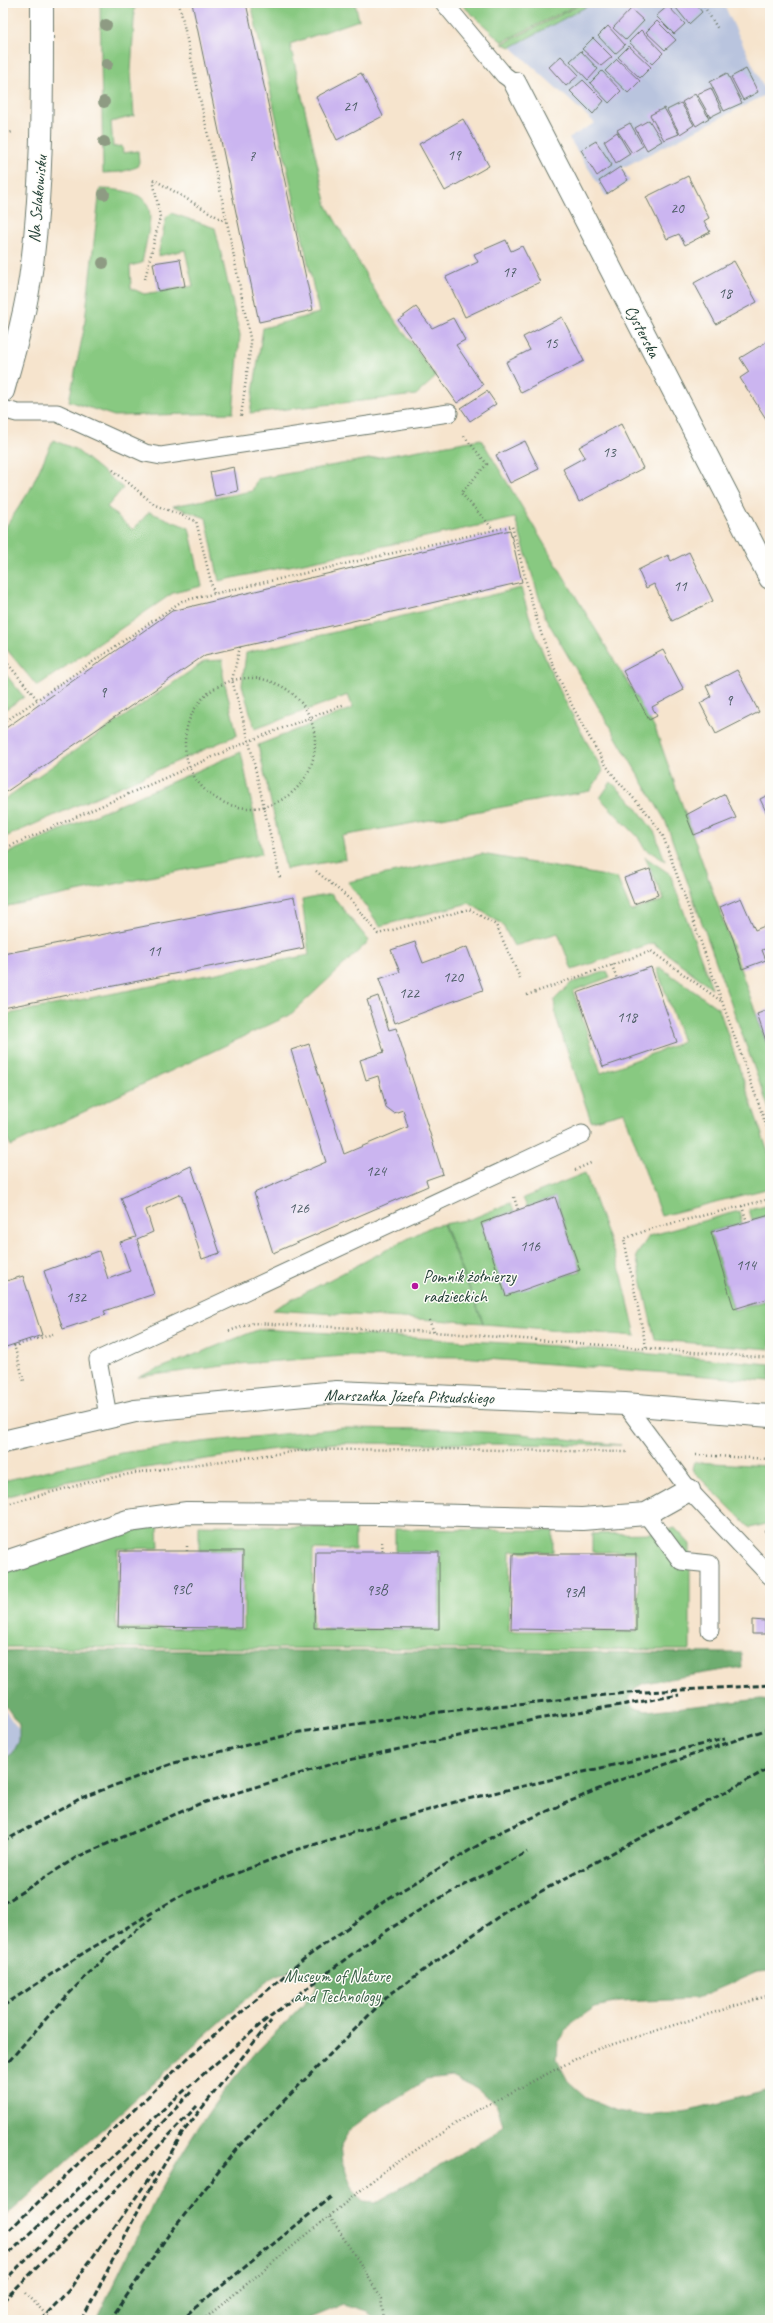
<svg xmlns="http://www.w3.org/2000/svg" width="773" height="2323" viewBox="0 0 773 2323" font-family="Caveat,sans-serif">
	<rect width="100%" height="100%" fill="#fdfcf7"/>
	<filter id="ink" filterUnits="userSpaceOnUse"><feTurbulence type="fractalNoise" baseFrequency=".025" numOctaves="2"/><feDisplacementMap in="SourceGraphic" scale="8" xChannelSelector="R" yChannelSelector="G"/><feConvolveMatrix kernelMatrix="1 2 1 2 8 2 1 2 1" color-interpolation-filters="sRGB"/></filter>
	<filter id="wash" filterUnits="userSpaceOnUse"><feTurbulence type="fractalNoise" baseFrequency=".012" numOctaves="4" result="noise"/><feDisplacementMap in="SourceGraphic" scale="16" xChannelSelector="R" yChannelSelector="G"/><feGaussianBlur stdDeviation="0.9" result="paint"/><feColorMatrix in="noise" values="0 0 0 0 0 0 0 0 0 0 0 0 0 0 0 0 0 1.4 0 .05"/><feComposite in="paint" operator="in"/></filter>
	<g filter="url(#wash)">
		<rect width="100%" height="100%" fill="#f6e4cd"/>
		<path fill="#b9c4de" d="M593 3H723L767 94 622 168 630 181 606 196 569 138 595 123 511 47Z
			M3 1708 32 1748 3 1768Z"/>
		<path fill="#88c981" stroke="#54835a" d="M3 3H7L3 214Z
			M100 3H135L131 72 134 116 111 122 113 147 122 146 123 153 138 151 139 162 137 167 121 172 103 173Z
			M251 3H355L359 20 290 44 327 206 379 298 436 377 416 395 250 413 263 328 319 313Z
			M460 3H581L502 42Z
			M584 3H593L511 47 502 44Z
			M100 189C165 190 151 215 142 263L130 266 131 288 144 294 193 286 185 250 158 256 166 218 171 213 215 228 240 335 233 413 114 416 69 401 84 329Z
			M481 439 655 728 770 1053V1112L665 820 545 617 515 518 219 581 206 518 173 506 252 491 257 479Z
			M53 440 75 449 123 488 107 507 133 530 149 512 189 528 202 586 173 593 37 686 3 645V531L30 490Z
			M521 588C538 653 570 713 603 771L590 791 342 836 346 859 286 869 258 745 353 708 348 695 255 729 242 685 246 653Z
			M223 660V675L237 735 3 838V800L205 661Z
			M3 671 24 697 3 711Z
			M241 752 262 854 3 907V855Z
			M611 782 633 803 655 833 665 861 644 848 638 837 600 798Z
			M482 854 617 878 631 911 664 900 645 857 670 874 712 988 653 943 572 970 558 933 514 946 502 924 469 903 380 926 348 882Z
			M331 894 369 941 290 1015 11 1146 3 1129V1015L309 955 302 900Z
			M660 967 719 1009 770 1158V1188L661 1216 624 1112 591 1121 556 1017 554 1000 571 983 607 971 610 977 573 991 601 1073 683 1042 657 969Z
			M585 1173 622 1276 636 1336 484 1324 444 1224 471 1219 510 1203 514 1211 481 1223 506 1293 581 1271 555 1197 527 1207 523 1198Z
			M770 1204V1215L752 1220 749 1209Z
			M739 1211 742 1223 710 1232 734 1310 770 1299V1349L655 1340 636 1256 649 1236Z
			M443 1224 483 1323 272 1310 432 1226Z
			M260 1329 557 1346 770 1364V1381L461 1357 344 1356 239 1364 138 1377Z
			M342 1428 431 1429 520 1434 621 1445 337 1443 268 1450 118 1472 38 1487 3 1498V1481L121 1453 201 1442Z
			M694 1462 770 1466V1523L750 1528 692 1470Z
			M199 1525 355 1528V1550L313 1549 312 1630 439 1629 440 1552 395 1551V1529L553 1531V1552L510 1551 509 1631 638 1632V1552H592V1534L654 1533 675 1528 690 1544V1650L3 1647V1553L158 1526 159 1548 118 1549 116 1628 244 1629V1550H199Z"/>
		<path fill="#6ead6f" stroke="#467552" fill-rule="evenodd" d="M33 1650 741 1653 742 1667 644 1683 637 1687 629 1699 634 1708 646 1711 761 1699 770 1700V1971L757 1972 695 1999 619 2002 595 2007 572 2023 558 2043 557 2060 569 2083 586 2098 617 2111 647 2116 689 2111 770 2090V2320H375L367 2311 344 2304 305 2320H96C134 2242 169 2165 221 2095 235 2076 251 2057 268 2040 284 2023 305 2007 317 1986L314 1979 302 1969 276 1975 237 2007 3 2219V1760L13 1753 19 1741V1725L3 1702V1651ZM452 2077 475 2088 496 2104 503 2124 491 2136 375 2203 363 2202 354 2192 343 2164 341 2144 349 2130 369 2115 426 2080Z"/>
		<g id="blocks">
			<path fill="#cbb5f0" d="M192 3H246L313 310 259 322Z
				M672 3H695L702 12 689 24Z
				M668 6 685 24 674 34 656 16Z
				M631 9 644 21 626 40 613 28Z
				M657 21 676 40 665 50 646 32Z
				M608 26 625 45 615 54 598 36Z
				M641 30 663 53 652 64 629 42Z
				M593 38 612 57 601 66 582 49Z
				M629 46 651 67 640 78 618 57Z
				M581 51 598 69 588 80 570 61Z
				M561 56 579 75 566 86 549 67Z
				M617 59 640 81 628 93 605 71Z
				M746 69 758 92 743 100 731 77Z
				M602 71 621 91 609 103 590 83Z
				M361 73 383 116 337 140 316 97Z
				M727 73 742 103 724 111 710 82Z
				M583 80 604 101 593 114 570 91Z
				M711 88 722 111 710 117 697 94Z
				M695 94 709 118 696 126 682 102Z
				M681 103 694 125 680 134 667 110Z
				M664 108 679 134 664 140 650 115Z
				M463 119 489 166 445 191 419 144Z
				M649 120 662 141 647 150 635 128Z
				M630 123 643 146 632 153 617 130Z
				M617 132 630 154 616 163 604 141Z
				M596 141 612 165 597 176 581 150Z
				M620 167 628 180 607 194 599 181Z
				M688 176 709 218 704 221 710 232 685 245 679 234 667 239 646 197Z
				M506 240 511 251 522 246 540 282 465 317 446 277 478 262 474 254Z
				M180 259 185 286 158 291 153 263Z
				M734 261 757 302 716 324 694 283Z
				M416 307 432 328 453 318 465 340 456 345 483 385 457 403 398 320Z
				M562 317 584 361 521 393 506 362 530 350 523 337Z
				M768 341 770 345V425L740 378 749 372 740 358Z
				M487 391 496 404 470 421 461 408Z
				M621 424 643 468 579 502 563 469 585 457 579 447Z
				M525 441 539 469 510 483 496 455Z
				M234 467 238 491 215 496 210 472Z
				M510 530 522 582 205 655 3 794V730L172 611Z
				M689 552 713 601 672 621 654 584 646 588 638 570 668 555 671 561Z
				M663 650 684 690 652 707 657 716 649 720 623 671Z
				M737 670 759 712 716 734 700 703 711 697 706 686Z
				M725 794 736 818 694 835 686 815Z
				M770 794V820L760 799Z
				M650 869 658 895 634 904 624 878Z
				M294 897 304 948 3 1008V954Z
				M741 898 755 930 767 925 770 933V947L762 950 766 960 742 969 733 939 720 907Z
				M415 942 423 963 467 947 483 990 395 1023 379 979 400 972 391 950Z
				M651 967 677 1042 603 1067 577 993Z
				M378 996 389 1030 396 1028 443 1174 426 1180 428 1186 273 1253 254 1193 326 1162 291 1050 309 1044 344 1154 408 1127 403 1110 394 1113 386 1107 378 1076 366 1080 360 1060 384 1052 367 1000Z
				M770 1009V1053L757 1014Z
				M191 1166 220 1253 202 1259 181 1194 146 1210 153 1232 137 1239 154 1294 104 1311 106 1315 63 1329 44 1271 99 1251 108 1279 130 1271 120 1242 136 1237 121 1198Z
				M555 1197 580 1270 506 1296 481 1223Z
				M770 1215V1298L734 1309 711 1232Z
				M23 1276 42 1335 3 1348V1282Z
				M120 1551H243L242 1628 118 1627Z
				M316 1552H439V1629L314 1628Z
				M513 1554H636V1631L511 1629Z
				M752 1620 765 1621V1634H752Z"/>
		</g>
	</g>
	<g filter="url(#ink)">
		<use href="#blocks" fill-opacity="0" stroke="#6a776a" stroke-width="1"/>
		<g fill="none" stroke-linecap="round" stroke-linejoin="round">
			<defs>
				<path id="lane" d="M444 3 504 75 515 83
					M3 409 17 413H57L145 453 161 456 449 413
					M625 1404 689 1490 770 1576
					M108 1416 98 1360 582 1134
					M646 1514 681 1561 710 1564V1630"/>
				<path id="street" d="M515 83 770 578
					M3 1563 128 1521 187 1513 382 1514 582 1519 646 1514 689 1490"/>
				<path id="secondary" d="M3 391C15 349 27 308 32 264 43 177 42 90 42 3
					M3 1442 135 1411 337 1392 625 1404 770 1416"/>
			</defs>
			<use href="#lane" stroke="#6a776a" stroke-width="19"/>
			<use href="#street" stroke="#6a776a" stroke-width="24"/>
			<use href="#secondary" stroke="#6a776a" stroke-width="24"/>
			<path stroke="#6a776a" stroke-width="2.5" stroke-dasharray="1 3" stroke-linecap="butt" d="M179 3 227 222 251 343 241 416
				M702 3 718 29
				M3 135 12 132
				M153 179 226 222
				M145 279 160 217 153 179
				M464 436 487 464 461 493 494 530
				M113 470 155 505 196 521 214 594
				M229 591 231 597
				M240 647 232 680 249 741 280 878
				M3 658 37 699
				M185 743a65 65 0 1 1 130 0a65 65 0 1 1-130 0Z
				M3 723 182 601 512 526C520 556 527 587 536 617 551 668 578 720 606 765 623 791 648 809 663 836L770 1136
				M3 849 249 741 345 704
				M316 871 352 901 378 934 469 909 496 925 520 978
				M612 965 617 979
				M527 995 651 951 721 1001
				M575 1170 593 1162
				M514 1197 518 1210
				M742 1206 747 1222
				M429 1320 434 1332
				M229 1331 253 1323 434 1332 770 1358
				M14 1345 24 1381
				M14 1346 53 1334
				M646 1347 624 1239 653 1228 770 1199
				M696 1455 770 1459
				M3 1505 90 1482 140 1472 305 1450 442 1449 627 1452
				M764 1531 770 1530
				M382 1542 383 1552
				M187 1551V1544
				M330 2217 365 2271 381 2299 384 2320
				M26 2293 51 2320
				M203 2320 383 2172 470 2114 591 2051 770 1995"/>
			<use href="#lane" stroke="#fff" stroke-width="17"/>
			<use href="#street" stroke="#fff" stroke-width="22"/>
			<use href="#secondary" stroke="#fff" stroke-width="22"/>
			<path stroke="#1f3d34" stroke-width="3" stroke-dasharray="6 3" stroke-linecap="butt" d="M3 1842 81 1798 174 1763 300 1732 447 1711 627 1693 770 1685
				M3 1904 77 1857 199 1804 335 1763 537 1719 680 1695
				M3 2006 85 1952 184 1894 293 1851 455 1802 725 1739
				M3 2068C50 2014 95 1961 152 1918
				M3 2236 188 2058 304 1959 389 1898 504 1830 617 1781 768 1729
				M3 2259 169 2104 268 2018 364 1945 431 1903 527 1852
				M3 2282 134 2153 193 2090
				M3 2301 142 2164 197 2106
				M41 2320 69 2290 154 2172
				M82 2320 143 2201 183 2132 271 2021
				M110 2320 167 2237 238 2147 389 1995 512 1907 770 1768
				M180 2320 332 2196"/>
		</g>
		<g fill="#8e9b83">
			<circle cx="106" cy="25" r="6"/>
			<circle cx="107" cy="64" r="6"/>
			<circle cx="104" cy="102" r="6"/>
			<circle cx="104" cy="142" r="6"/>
			<circle cx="104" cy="194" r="6"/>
			<circle cx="103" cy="263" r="6"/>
		</g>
	</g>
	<circle fill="#b5179e" stroke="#fdfcf7" stroke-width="1.5" cx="415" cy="1286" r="4"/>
	<g text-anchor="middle" stroke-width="3" stroke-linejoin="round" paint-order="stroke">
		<g font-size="15" fill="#4a5b63">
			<text x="350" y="111">21</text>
			<text x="454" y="160">19</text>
			<text x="252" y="161">7</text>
			<text x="677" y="213">20</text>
			<text x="509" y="277">17</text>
			<text x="725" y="298">18</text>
			<text x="551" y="348">15</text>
			<text x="609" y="457">13</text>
			<text x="680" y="591">11</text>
			<text x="103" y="697">9</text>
			<text x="729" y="705">9</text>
			<text x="154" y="956">11</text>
			<text x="453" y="982">120</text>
			<text x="409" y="998">122</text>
			<text x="627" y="1022">118</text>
			<text x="376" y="1176">124</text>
			<text x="299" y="1213">126</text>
			<text x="530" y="1251">116</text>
			<text x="746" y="1270">114</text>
			<text x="76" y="1302">132</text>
			<text x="181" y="1594">93C</text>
			<text x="377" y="1595">93B</text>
			<text x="574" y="1597">93A</text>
		</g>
		<g font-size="17" fill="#1f3d34" stroke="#fdfcf7">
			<text transform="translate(37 199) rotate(-85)" y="6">Na Szlakowisku</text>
			<text transform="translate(643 331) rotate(63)" y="6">Cysterska</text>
			<text transform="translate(409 1396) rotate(1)" y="6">Marszałka Józefa Piłsudskiego</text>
		</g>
		<g font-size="17" fill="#1f3d34" stroke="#fdfcf7" text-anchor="start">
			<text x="423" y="1282">Pomnik żołnierzy<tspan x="423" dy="20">radzieckich</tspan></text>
		</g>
		<g font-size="17" fill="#396047" stroke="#fdfcf7">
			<text x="337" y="1982">Museum of Nature<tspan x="337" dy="20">and Technology</tspan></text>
		</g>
	</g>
	<rect width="773" height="2323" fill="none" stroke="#fdfcf7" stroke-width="16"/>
</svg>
